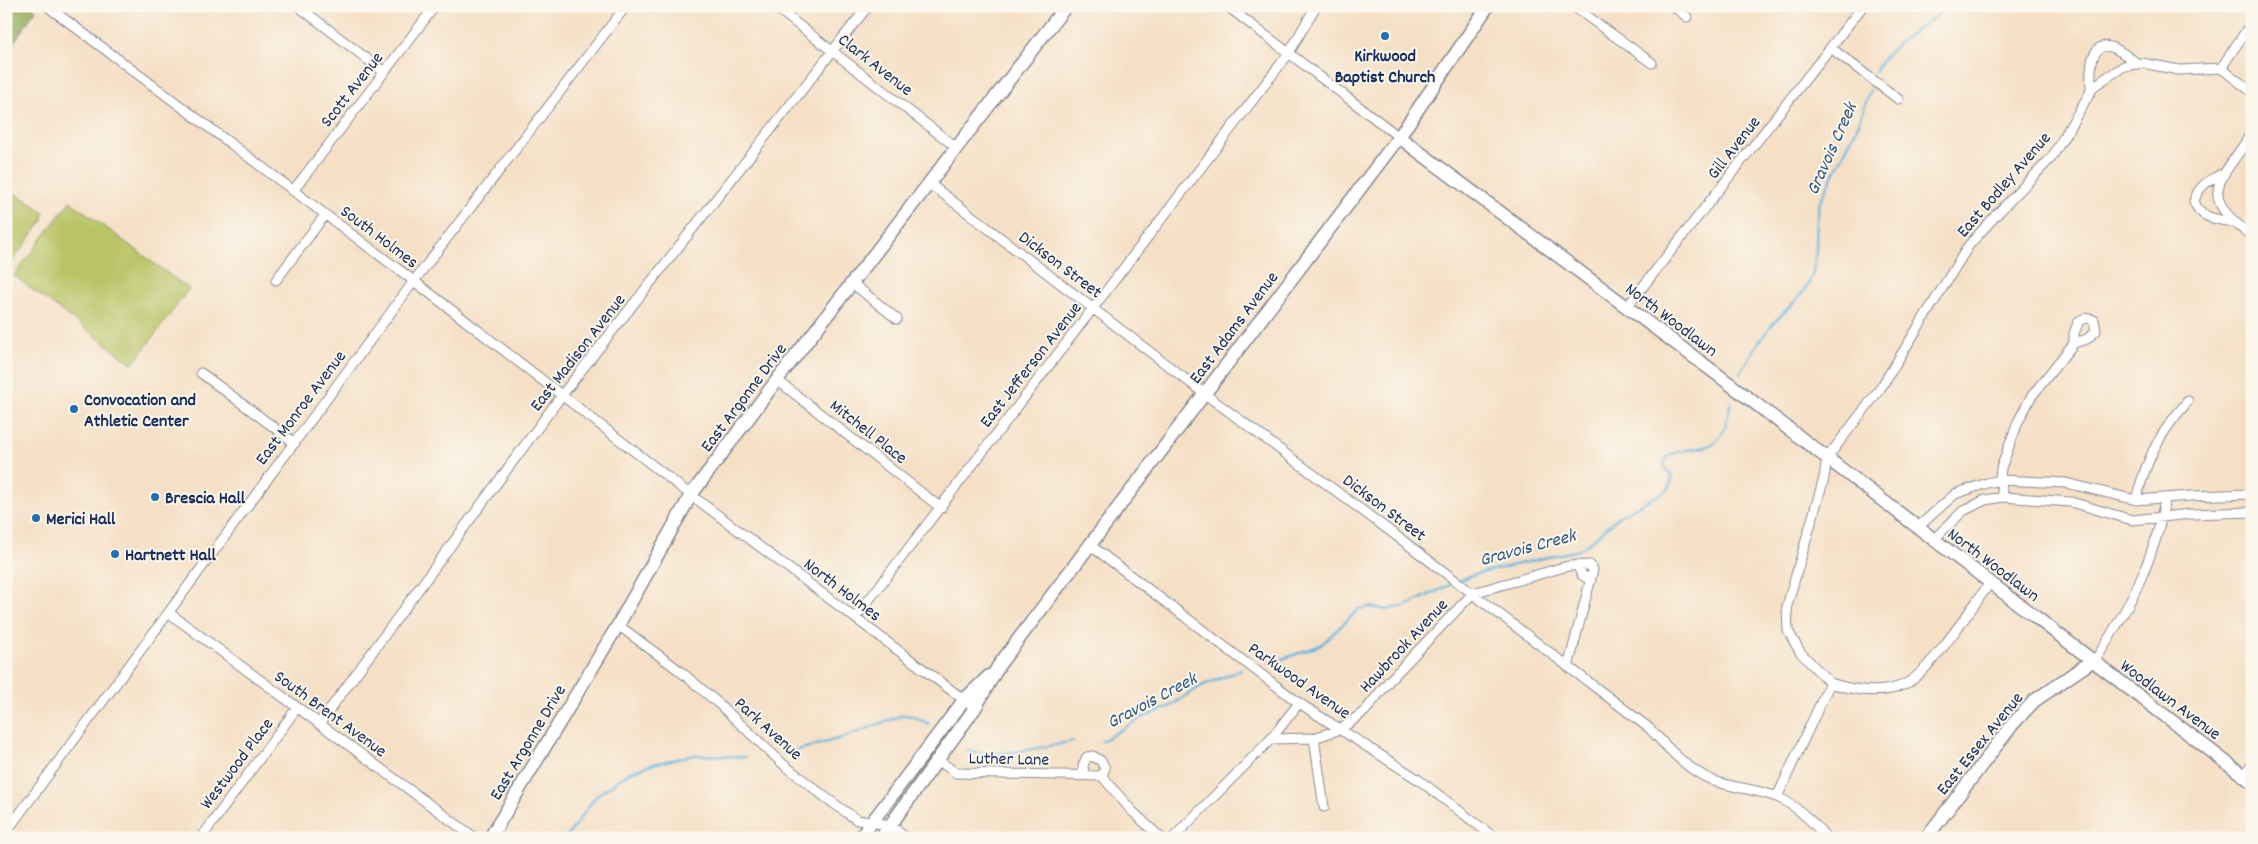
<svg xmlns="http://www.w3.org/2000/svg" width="2258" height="844" viewBox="0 0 2258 844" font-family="Dekko,sans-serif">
	<rect width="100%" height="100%" fill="#fbf7ec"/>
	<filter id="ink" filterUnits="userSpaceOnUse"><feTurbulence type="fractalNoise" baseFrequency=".02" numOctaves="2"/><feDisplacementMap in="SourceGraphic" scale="10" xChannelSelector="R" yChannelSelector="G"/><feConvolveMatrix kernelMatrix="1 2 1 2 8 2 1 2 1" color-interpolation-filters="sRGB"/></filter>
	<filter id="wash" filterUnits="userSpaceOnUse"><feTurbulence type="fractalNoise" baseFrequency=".0096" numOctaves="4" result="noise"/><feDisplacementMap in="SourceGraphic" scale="20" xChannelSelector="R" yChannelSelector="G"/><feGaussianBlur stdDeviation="1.12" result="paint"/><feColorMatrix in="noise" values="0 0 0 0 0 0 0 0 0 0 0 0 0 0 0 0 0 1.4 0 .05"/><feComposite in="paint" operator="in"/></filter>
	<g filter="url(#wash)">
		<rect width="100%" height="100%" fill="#f5e0c6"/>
		<path fill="#b8c466" stroke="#6a7a62" d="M6 190 18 195 44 212 43 220 6 270Z
			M70 201 189 289 133 364 14 276Z
			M961 713V716L941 743 929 767 890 815 888 814 887 812Z"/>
		<path fill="#92aa5b" stroke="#566c5c" d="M6 6H31L36 10 6 54Z"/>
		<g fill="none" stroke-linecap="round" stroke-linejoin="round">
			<path stroke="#64b3de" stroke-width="2.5" d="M1875 72C1883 58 1896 44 1909 35 1922 25 1936 19 1946 6
				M1740 373C1749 359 1757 344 1767 331 1781 312 1802 300 1811 278 1820 254 1813 226 1820 202L1859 123 1870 90
				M1459 581 1472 575 1578 550 1587 545 1619 516 1666 491 1670 487 1672 477 1664 466C1666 444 1704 454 1716 441 1727 431 1727 416 1731 402
				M1269 664 1321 645 1359 609 1372 607 1385 610 1406 606 1454 583
				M1102 741 1143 717 1169 707 1199 687 1241 670
				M966 750C986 760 1050 746 1074 741
				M783 754 842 738 903 715 912 716 929 724
				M566 838 597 795 630 772 657 763 696 755 746 757"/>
		</g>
	</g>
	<g filter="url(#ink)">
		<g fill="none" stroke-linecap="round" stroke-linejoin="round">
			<defs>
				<path id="street" d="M47 6 414 281 691 495 975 708
					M298 6 384 72
					M774 6 957 148
					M1227 6 1399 137
					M1573 6 1652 63
					M1673 6 1687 17
					M1831 48 1898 99
					M2221 68 2252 22
					M2221 68 2252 92
					M2091 90C2091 78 2087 41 2111 47 2120 50 2130 58 2138 64
					M2252 132C2225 179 2191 192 2252 236
					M2222 174C2208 181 2199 185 2194 201 2200 219 2216 219 2233 222
					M930 184 1205 394 1402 540 1649 728C1668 748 1687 770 1714 781 1734 788 1756 789 1777 797 1796 805 1813 822 1827 838
					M293 191 435 6
					M276 280 325 215
					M852 283 897 319
					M1627 307 1863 6
					M201 373 295 443
					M777 380 941 508
					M2003 497 2000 478 2001 468 2018 422 2031 397 2074 343V333L2079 321 2086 318 2094 320 2096 331 2087 339 2074 343
					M2136 500C2147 457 2159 434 2188 401
					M1917 528 1955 494 1987 483 2000 480 2066 483 2136 500 2191 496 2252 494
					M1933 540 1963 511 1985 500 2003 497 2071 502 2132 520 2191 514 2252 512
					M1090 545 1299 703 1419 780 1495 838
					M1577 565 1582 575 1591 581
					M169 613 475 838
					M855 618 1289 53 1316 6
					M618 625 680 671 719 704 783 764 825 797 857 820 890 825 906 838
					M2094 662C2127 611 2156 559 2165 498
					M1830 683 1800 652 1788 631 1787 606 1824 478 1827 458 1880 389 1969 245 1998 213 2052 157 2094 86 2124 66 2142 63 2179 70 2221 68
					M319 724 562 395 868 6
					M1314 738 1324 807
					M1271 739 1299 703
					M938 760 956 773 1102 776 1131 810 1161 838
					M1084 775 1083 765 1087 757 1093 756 1101 761 1105 768 1102 776
					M2243 776 2252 764
					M1777 797 1830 683C1855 691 1885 696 1909 682 1933 667 1971 608 1990 583
					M6 832 414 281 626 6
					M201 838 297 708
					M1173 838 1271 739 1314 738 1341 729 1365 711 1389 681 1473 593 1568 566 1590 565 1593 570 1568 667"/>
				<path id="secondary" d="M1399 137 1718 375 2252 782
					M490 838 618 625 691 495 777 380 1066 6
					M860 838 964 700 989 676
					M881 838 975 708 999 665 1399 137 1488 6
					M1926 838 2012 725 2034 701 2092 661"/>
			</defs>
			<use href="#street" stroke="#888892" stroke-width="11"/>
			<use href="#secondary" stroke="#888892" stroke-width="15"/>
			<use href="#street" stroke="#fff" stroke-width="9"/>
			<use href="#secondary" stroke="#fff" stroke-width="12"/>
		</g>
	</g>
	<g fill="#1f6fb2" stroke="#fbf7ec" stroke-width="2">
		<circle cx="1385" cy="36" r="5"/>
		<circle cx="74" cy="409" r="5"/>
		<circle cx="155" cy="497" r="5"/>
		<circle cx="36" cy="518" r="5"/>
		<circle cx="115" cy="554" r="5"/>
	</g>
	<g text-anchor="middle" stroke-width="4" stroke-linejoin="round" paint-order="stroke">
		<g font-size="18" font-weight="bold" fill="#1b2f5e" stroke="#fbf7ec" text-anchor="start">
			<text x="1385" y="61" text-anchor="middle">Kirkwood<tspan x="1385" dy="21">Baptist Church</tspan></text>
			<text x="84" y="405">Convocation and<tspan x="84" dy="21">Athletic Center</tspan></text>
			<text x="165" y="503">Brescia Hall</text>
			<text x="46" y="524">Merici Hall</text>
			<text x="125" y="560">Hartnett Hall</text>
		</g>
		<g font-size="18" fill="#1b2f5e" stroke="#fbf7ec">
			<text transform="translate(876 64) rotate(38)" y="6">Clark Avenue</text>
			<text transform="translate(351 89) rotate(-52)" y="6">Scott Avenue</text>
			<text transform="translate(1733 147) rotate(-52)" y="6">Gill Avenue</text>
			<text transform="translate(2003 184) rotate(-49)" y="6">East Bodley Avenue</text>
			<text transform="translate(380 236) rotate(37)" y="6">South Holmes</text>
			<text transform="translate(1061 264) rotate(37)" y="6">Dickson Street</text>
			<text transform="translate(1672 319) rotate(37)" y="6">North Woodlawn</text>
			<text transform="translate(1233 327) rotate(-53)" y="6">East Adams Avenue</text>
			<text transform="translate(577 352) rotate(-52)" y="6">East Madison Avenue</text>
			<text transform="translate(1030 364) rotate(-52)" y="6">East Jefferson Avenue</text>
			<text transform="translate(743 397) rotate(-53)" y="6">East Argonne Drive</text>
			<text transform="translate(300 407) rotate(-53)" y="6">East Monroe Avenue</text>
			<text transform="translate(869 431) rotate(38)" y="6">Mitchell Place</text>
			<text transform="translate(1385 507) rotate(37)" y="6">Dickson Street</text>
			<text transform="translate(1994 564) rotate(37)" y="6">North Woodlawn</text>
			<text transform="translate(843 589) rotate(37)" y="6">North Holmes</text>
			<text transform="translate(1403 645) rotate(-47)" y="6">Hawbrook Avenue</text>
			<text transform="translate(1300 680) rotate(35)" y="6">Parkwood Avenue</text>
			<text transform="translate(2171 699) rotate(37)" y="6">Woodlawn Avenue</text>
			<text transform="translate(331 713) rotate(36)" y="6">South Brent Avenue</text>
			<text transform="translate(769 728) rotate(42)" y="6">Park Avenue</text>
			<text transform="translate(527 742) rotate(-59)" y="6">East Argonne Drive</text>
			<text transform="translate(1979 743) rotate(-51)" y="6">East Essex Avenue</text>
			<text transform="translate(1009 758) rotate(1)" y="6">Luther Lane</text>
			<text transform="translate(236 763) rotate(-53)" y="6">Westwood Place</text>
		</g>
		<g font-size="19" font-style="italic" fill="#315784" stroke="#fbf7ec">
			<text transform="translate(1830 148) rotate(-66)" y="7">Gravois Creek</text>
			<text transform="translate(1527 546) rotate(-15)" y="7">Gravois Creek</text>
			<text transform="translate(1151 699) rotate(-28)" y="7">Gravois Creek</text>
		</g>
	</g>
	<rect width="2258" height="844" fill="none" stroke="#fbf7ec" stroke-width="25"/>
</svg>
